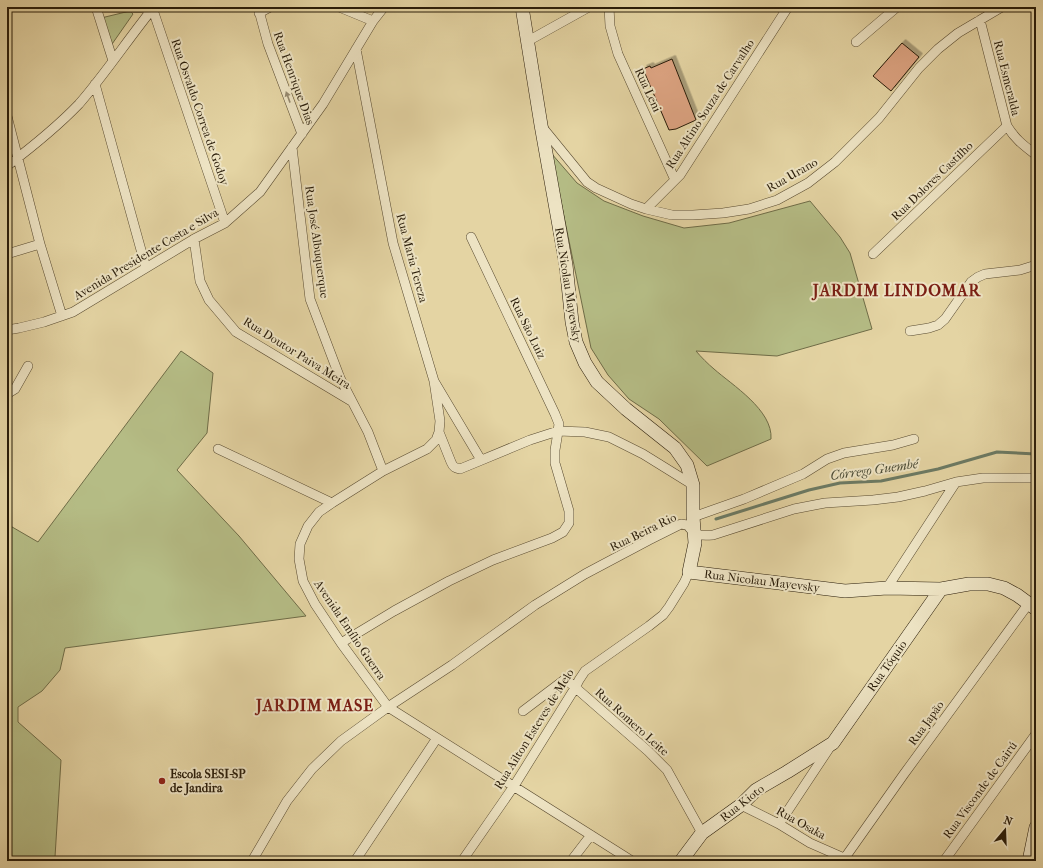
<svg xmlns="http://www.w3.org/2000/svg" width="1043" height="868" viewBox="0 0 1043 868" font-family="'IM FELL French Canon',serif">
	<defs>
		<filter id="shadow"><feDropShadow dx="3.5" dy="-3.5" stdDeviation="0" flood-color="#0004"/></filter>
	</defs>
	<rect width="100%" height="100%" fill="#e4d4a3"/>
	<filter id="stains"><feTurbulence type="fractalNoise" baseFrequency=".005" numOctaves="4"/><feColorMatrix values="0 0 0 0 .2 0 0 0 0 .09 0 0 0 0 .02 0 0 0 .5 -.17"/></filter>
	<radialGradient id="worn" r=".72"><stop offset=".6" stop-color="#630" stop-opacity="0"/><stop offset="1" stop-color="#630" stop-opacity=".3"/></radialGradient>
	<path fill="#b5bc85" stroke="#6f6c47" d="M130 11 133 14 110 47 101 18Z
		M551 153 577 183 604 201 643 216 684 228 729 223 810 201 840 237 850 253 872 329 777 356 696 351C701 357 708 364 714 369 732 385 773 410 771 439L707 466 659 419 629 399 608 375 591 348Z
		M181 351 213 373 207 433 177 470 239 536 306 616 65 648 60 670 42 691 18 707V722L61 760 55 857 7 861V524L38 542Z"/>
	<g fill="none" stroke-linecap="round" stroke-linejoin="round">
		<path stroke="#6b7a64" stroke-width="3" d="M716 519 809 490 840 483 881 481 938 469 997 452 1036 454"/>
	</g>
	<path fill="#dba280" stroke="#291c09" filter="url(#shadow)" d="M902 43 919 57 891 91 873 76Z
		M672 59 696 120 676 129 669 130 643 69 650 66 651 68Z"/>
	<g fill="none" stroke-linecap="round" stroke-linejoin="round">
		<defs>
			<path id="street" d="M96 7 113 61
				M97 7 153 8
				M152 7 225 223
				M258 7 268 44 302 134
				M339 7 373 21
				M609 7 610 26 618 54 675 180
				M259 13 270 7
				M980 20 1007 126C1016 140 1023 145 1036 155
				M528 41 589 7
				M856 42 897 7
				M356 49 393 243 412 307 434 381 481 460
				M95 84 146 268
				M7 116 40 244 62 316
				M543 128 587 182 596 188 631 204 646 209 672 215H693L723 213 749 209 777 200 808 183 835 162 879 118 919 68 938 49 958 33 1002 7
				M292 147 310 299 340 378 368 432 383 471
				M7 166C32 147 57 127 79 104 106 73 128 39 154 7
				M646 209 680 175 788 7
				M194 239 200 281 209 300 236 332 351 401
				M7 254 40 244
				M873 254 1007 126
				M7 330 19 328 44 322 73 312 194 239 225 223 260 192 323 104 373 21 384 7
				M910 331 929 328 938 325 945 319 971 282 978 277 985 274 1020 270 1036 265
				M434 381 440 421 439 432 436 440 427 449 383 471 332 503 319 512 308 526 300 544 299 559 303 581 315 604 341 643 388 707 632 861
				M7 394 15 389 28 366
				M439 432 451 462C453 467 455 468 460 469L530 440 558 431 585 432 609 437 643 454 693 485
				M218 449 332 503
				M693 517 744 499 803 474 827 459 844 453 893 445 914 439
				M887 588 956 482
				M341 643 394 611 449 581 493 560 552 538 563 532 569 523V511L555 463V450L557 438 559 424 555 414 471 237
				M523 711 564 680 569 682 648 751 667 770 702 833
				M741 805 779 824 810 843 851 861
				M779 824 830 747
				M844 859 904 774 1029 603
				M252 861 287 801 312 769 341 741 388 707 452 665 535 605 585 574 649 540 681 524 687 525C696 536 699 536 713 535L794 509 825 503 873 500 898 497 925 491 956 482 983 478H1036
				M355 861 437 738
				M462 861 514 786 575 688 579 680 585 671 649 626 663 615 669 607 684 583 689 572
				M571 861 591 835
				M944 861 1036 734"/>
			<path id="secondary" d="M522 7 541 125 566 265 572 322 576 342 585 363 597 382 626 409 675 448 687 465 693 485V517L695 543 689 572 845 591 887 588 941 589 969 584H988L1004 588 1017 595 1036 609
				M681 861 702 833 741 805 756 790 787 772 833 743 941 589
				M1029 861 1036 827"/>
		</defs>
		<use href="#street" stroke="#584a30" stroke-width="10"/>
		<use href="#secondary" stroke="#291c09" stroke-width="14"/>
		<use href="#street" stroke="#ede3c3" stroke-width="9"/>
		<use href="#secondary" stroke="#ede3c3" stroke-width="13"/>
	</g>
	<defs><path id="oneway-solid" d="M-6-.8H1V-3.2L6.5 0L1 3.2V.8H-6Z"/></defs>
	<use fill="#95896f" href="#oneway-solid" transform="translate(288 97) rotate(-110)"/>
	<circle fill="#8f2418" stroke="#ede3c3" stroke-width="1.5" cx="162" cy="781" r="4"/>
	<g text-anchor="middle" stroke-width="4" stroke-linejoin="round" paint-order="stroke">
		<g font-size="12" fill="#291c09" stroke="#ede3c3">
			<text transform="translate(294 78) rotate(70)" y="4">Rua Henrique Dias</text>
			<text transform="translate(1007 78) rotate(76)" y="4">Rua Esmeralda</text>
			<text transform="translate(648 90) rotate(65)" y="4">Rua Leni</text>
			<text transform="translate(710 104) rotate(-57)" y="4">Rua Altino Souza de Carvalho</text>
			<text transform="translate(200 112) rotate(71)" y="4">Rua Osvaldo Correa de Godoy</text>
			<text transform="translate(792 175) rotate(-30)" y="4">Rua Urano</text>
			<text transform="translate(932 181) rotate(-44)" y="4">Rua Dolores Castilho</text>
			<text transform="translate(317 242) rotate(82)" y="4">Rua José Albuquerque</text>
			<text transform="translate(146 254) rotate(-31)" y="4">Avenida Presidente Costa e Silva</text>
			<text transform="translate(412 258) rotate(75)" y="4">Rua Maria Tereza</text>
			<text transform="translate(568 285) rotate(81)" y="4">Rua Nicolau Mayevsky</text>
			<text transform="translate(528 328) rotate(64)" y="4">Rua São Luiz</text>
			<text transform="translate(297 353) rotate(32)" y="4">Rua Doutor Paiva Meira</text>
			<text transform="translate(643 532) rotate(-26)" y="4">Rua Beira Rio</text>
			<text transform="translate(762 581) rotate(7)" y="4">Rua Nicolau Mayevsky</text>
			<text transform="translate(350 630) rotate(56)" y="4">Avenida Emílio Guerra</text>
			<text transform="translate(887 666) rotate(-55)" y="4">Rua Tóquio</text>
			<text transform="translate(632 722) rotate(42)" y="4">Rua Romero Leite</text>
			<text transform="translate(926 723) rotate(-54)" y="4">Rua Japão</text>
			<text transform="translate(534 729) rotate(-58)" y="4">Rua Ailton Esteves de Melo</text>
			<text transform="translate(980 790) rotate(-54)" y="4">Rua Visconde de Cairú</text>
			<text transform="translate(742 803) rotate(-38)" y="4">Rua Kioto</text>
			<text transform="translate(801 823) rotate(29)" y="4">Rua Osaka</text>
		</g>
		<g font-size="12" font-weight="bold" fill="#291c09" stroke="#ede3c3" text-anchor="start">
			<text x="170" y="778">Escola SESI-SP<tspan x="170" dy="14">de Jandira</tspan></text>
		</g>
		<g font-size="13" font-style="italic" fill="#4a4b36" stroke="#ede3c3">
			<text transform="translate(874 469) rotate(-8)" y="5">Córrego Guembé</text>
		</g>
		<g font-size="16" font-weight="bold" letter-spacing="1" fill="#7a1f14" stroke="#ede3c3">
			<text x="897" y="296">JARDIM LINDOMAR</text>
			<text x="315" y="711">JARDIM MASE</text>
		</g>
	</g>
	<rect width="1043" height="868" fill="none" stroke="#e4d4a3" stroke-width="24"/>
	<rect x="8" y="8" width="1027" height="852" fill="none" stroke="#291c09" stroke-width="2"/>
	<rect x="12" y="12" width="1019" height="844" fill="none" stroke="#291c09"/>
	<g transform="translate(1005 830) rotate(19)" stroke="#ede3c3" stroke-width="3" paint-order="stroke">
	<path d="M0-3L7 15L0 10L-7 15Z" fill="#291c09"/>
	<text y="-6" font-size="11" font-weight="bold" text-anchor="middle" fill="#291c09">N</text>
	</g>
	<rect width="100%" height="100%" filter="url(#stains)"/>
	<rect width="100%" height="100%" fill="url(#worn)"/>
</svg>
